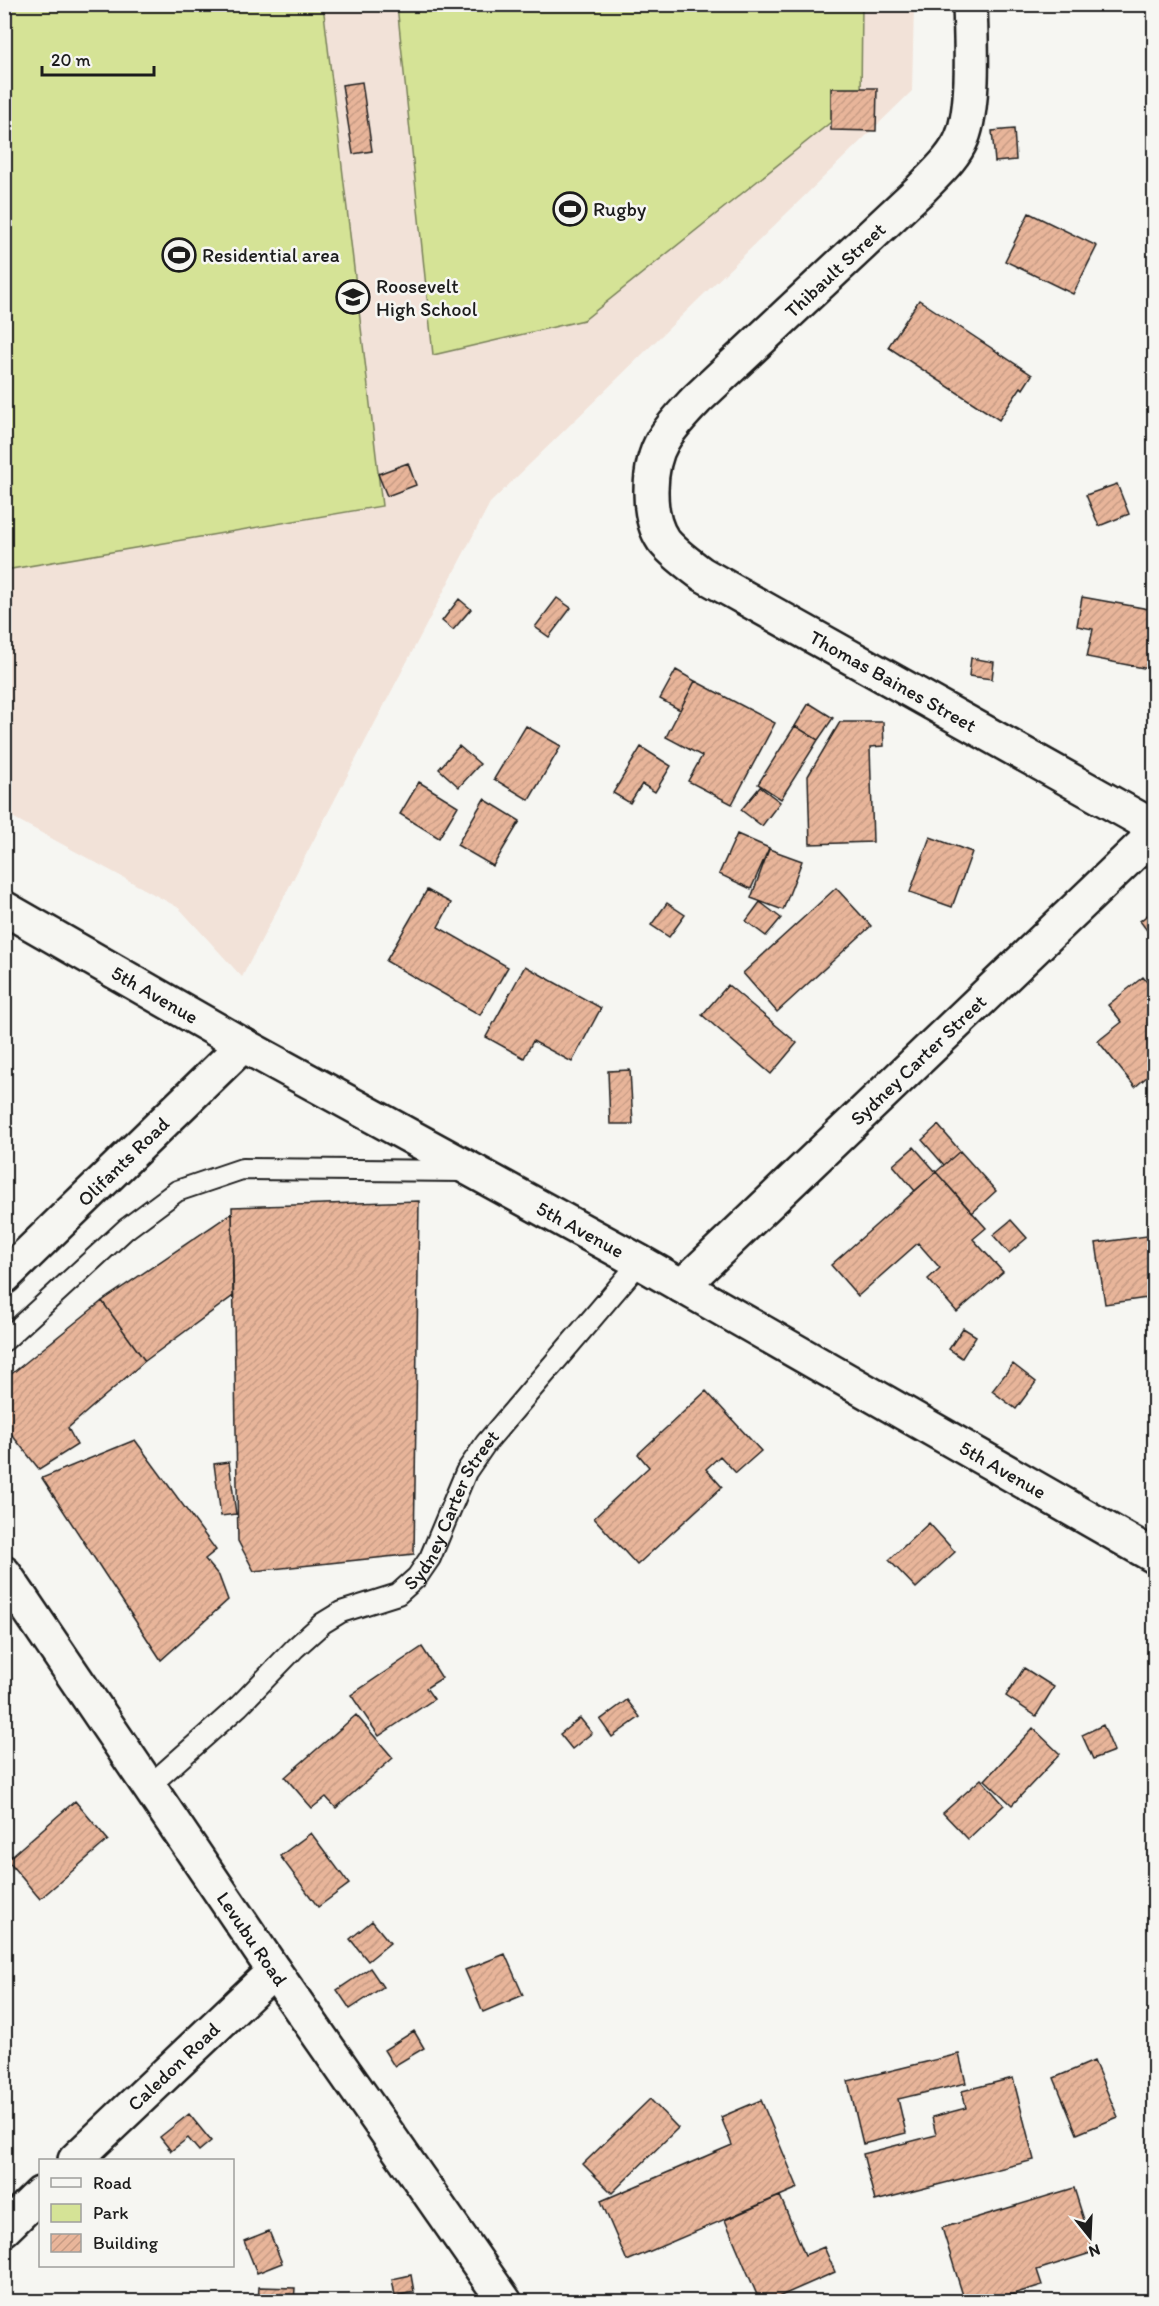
<svg xmlns="http://www.w3.org/2000/svg" width="1159" height="2306" viewBox="0 0 1159 2306" font-family="Itim,sans-serif">
	<defs>
		<pattern id="building-hatch" width="6" height="6" patternUnits="userSpaceOnUse" patternTransform="scale(1.5)"><rect width="6" height="6" fill="#e8b59a"/><path d="M-1 1l2-2M0 6l6-6M5 7l2-2" fill="none" stroke="#c69b84"/></pattern>
	</defs>
	<rect width="100%" height="100%" fill="#f6f6f2"/>
	<filter id="ink" filterUnits="userSpaceOnUse"><feTurbulence type="fractalNoise" baseFrequency=".0167" numOctaves="2"/><feDisplacementMap in="SourceGraphic" scale="12" xChannelSelector="R" yChannelSelector="G"/><feConvolveMatrix kernelMatrix="1 2 1 2 8 2 1 2 1" color-interpolation-filters="sRGB"/></filter>
	<g filter="url(#ink)">
		<path fill="#f2e2d8" d="M4 5H914L912 91 490 503 242 977 179 908 5 813Z"/>
		<path fill="#d5e396" stroke="#788059" stroke-width="1.5" d="M5 5H323L382 506 5 570Z
			M397 5H862L861 98 584 320 433 355Z"/>
		<path fill="url(#building-hatch)" stroke="#1c1c1c" stroke-width="1.5" d="M362 82 372 151 353 154 342 85Z
			M831 88H877L876 131 831 130Z
			M1014 129 1016 160 995 162 992 131Z
			M1029 213 1097 246 1073 294 1005 261Z
			M919 300 1032 375 1023 389 1021 387 999 420 888 347Z
			M408 463 416 485 387 496 378 474Z
			M1117 484 1129 514 1099 526 1086 495Z
			M1082 597 1154 610V670L1087 657 1093 629 1077 626Z
			M557 598 571 608 549 637 535 627Z
			M459 599 471 609 453 630 442 621Z
			M971 658 994 662 992 679 969 676Z
			M676 670 695 681 680 710 660 699Z
			M695 681 775 723 732 804 688 781 702 756 666 737Z
			M809 703 833 718 818 740 795 726Z
			M840 722H883L884 746 870 747 873 842 810 844 808 776Z
			M526 726 561 746 529 800 494 779Z
			M795 726 818 740 781 799 758 784Z
			M459 746 480 764 459 787 439 769Z
			M641 747 671 766 655 792 642 784 630 803 613 793Z
			M419 782 458 806 439 838 400 814Z
			M760 787 780 802 762 826 741 810Z
			M484 799 520 821 493 866 457 845Z
			M737 834 769 848 751 889 719 874Z
			M930 837 972 852 952 907 910 892Z
			M769 849 802 861 783 910 751 898Z
			M836 888 871 926 777 1012 743 973Z
			M427 890 451 903 438 927 508 967 480 1015 386 961Z
			M760 902 781 918 766 936 746 921Z
			M667 903 685 915 669 937 651 925Z
			M1154 910V940L1140 921Z
			M525 966 601 1008 572 1062 533 1041 524 1058 486 1037Z
			M1143 977 1154 991V1071L1135 1087 1098 1041 1122 1022 1108 1005Z
			M728 985 797 1043 771 1074 702 1015Z
			M630 1070 633 1124H610L608 1071Z
			M938 1125 960 1151 944 1165 922 1140Z
			M914 1147 936 1172 915 1191 893 1165Z
			M960 1151 996 1191 972 1213 936 1172Z
			M936 1172 986 1228 973 1239 1003 1272 957 1312 928 1279 940 1268 918 1243 858 1296 831 1265Z
			M419 1201 414 1554 254 1571 238 1541 232 1207Z
			M232 1213 233 1296 145 1361 102 1301Z
			M1011 1220 1027 1238 1009 1253 993 1235Z
			M1154 1235V1297L1105 1304 1096 1243Z
			M102 1301 145 1361 68 1428 77 1445 39 1469 4 1425V1380Z
			M963 1328 976 1336 962 1358 949 1349Z
			M1013 1364 1036 1382 1016 1409 992 1391Z
			M706 1391 761 1451 736 1473 720 1456 706 1469 722 1487 637 1565 594 1518 649 1467 638 1454Z
			M135 1440 216 1550 205 1559 219 1576 228 1600 161 1660 42 1478Z
			M229 1462 236 1514 221 1516 214 1464Z
			M929 1523 955 1552 916 1588 889 1560Z
			M422 1647 442 1678 426 1688 434 1699 379 1736 351 1695Z
			M1024 1668 1054 1687 1036 1716 1006 1696Z
			M627 1700 640 1717 612 1737 600 1720Z
			M356 1715 393 1758 336 1808 326 1797 312 1808 285 1777Z
			M580 1718 592 1733 572 1749 560 1734Z
			M1103 1725 1114 1751 1093 1759 1082 1735Z
			M1033 1728 1060 1754 1012 1805 985 1780Z
			M981 1779 1004 1805 968 1839 943 1813Z
			M75 1801 108 1840 40 1899 7 1860Z
			M311 1833 349 1884 318 1907 280 1856Z
			M372 1921 390 1943 368 1961 350 1939Z
			M505 1954 523 1995 483 2012 465 1970Z
			M370 1968 383 1987 350 2009 337 1990Z
			M414 2031 424 2048 394 2066 384 2050Z
			M959 2054 966 2083 898 2099 906 2133 863 2144 848 2081Z
			M1094 2061 1118 2117 1077 2134 1054 2078Z
			M1013 2078 1034 2160 875 2201 863 2154 936 2135 932 2117 966 2108 962 2091Z
			M650 2099 678 2128 612 2193 583 2164Z
			M761 2100 798 2188 627 2261 601 2201 732 2145 721 2117Z
			M189 2114 211 2141 199 2151 188 2138 171 2151 160 2137Z
			M1074 2188 1094 2252 1037 2270 1042 2285 988 2302H965L942 2228Z
			M780 2196 805 2255 824 2247 835 2272 767 2302H760L725 2220Z
			M269 2231 282 2263 257 2273 244 2241Z
			M411 2275 414 2292 395 2296 392 2279Z
			M259 2287 295 2288 294 2302H258Z"/>
		<g fill="none" stroke-linecap="round" stroke-linejoin="round">
			<defs>
				<g id="service">
					<path d="M4 1341 126 1229 177 1191 242 1169 464 1171"/>
					<path id="s1" d="M148 1787 239 1706 295 1648 323 1623 341 1612 398 1594 417 1577 430 1558 466 1472 486 1443 640 1262"/>
				</g>
				<g id="minor">
					<path id="s2" d="M970 4C971 40 975 106 962 138 954 158 935 174 921 189L696 400C684 413 672 425 663 440 648 465 646 515 663 540 673 553 689 564 702 574L1154 827"/>
					<path id="s3" d="M4 908 243 1045 640 1262 1154 1556"/>
					<path id="s4" d="M4 1277 243 1045"/>
					<path id="s5" d="M682 1286 1154 834"/>
					<path id="s6" d="M4 1573 274 1971 505 2302"/>
					<path id="s7" d="M75 2160 274 1971"/>
					<path d="M4 2229 40 2194"/>
				</g>
			</defs>
			<use href="#service" stroke="#1c1c1c" stroke-width="24"/>
			<use href="#minor" stroke="#1c1c1c" stroke-width="38"/>
			<use href="#service" stroke="#f6f6f2" stroke-width="20"/>
			<use href="#minor" stroke="#f6f6f2" stroke-width="33"/>
		</g>
	</g>
	<defs>
		<symbol id="stadium-ring" viewBox="-11 -11 22 22"><circle r="9.5" fill="#f6f6f2" stroke="#1c1c1c" stroke-width="1.5"/><path d="M0-5a6.5 5 0 1 0 0 10a6.5 5 0 1 0 0-10ZM-3.5-1.8h7v3.6h-7Z" fill="#1c1c1c"/></symbol>
		<symbol id="school-ring" viewBox="-11 -11 22 22"><circle r="9.5" fill="#f6f6f2" stroke="#1c1c1c" stroke-width="1.5"/><path d="M0-5L7-2L0 1L-7-2ZM-4 1L0 2.5L4 1V4Q0 6-4 4Z" fill="#1c1c1c"/></symbol>
	</defs>
	<g fill-rule="evenodd">
		<use href="#stadium-ring" x="551" y="190" width="38" height="38"/>
		<use href="#stadium-ring" x="160" y="236" width="38" height="38"/>
		<use href="#school-ring" x="334" y="278" width="38" height="38"/>
	</g>
	<g text-anchor="middle" stroke-width="5" stroke-linejoin="round" paint-order="stroke">
		<g font-size="20" fill="#1c1c1c" stroke="#f6f6f2" text-anchor="start">
			<text x="593" y="216">Rugby</text>
			<text x="202" y="262">Residential area</text>
			<text x="376" y="293">Roosevelt<tspan x="376" dy="23">High School</tspan></text>
		</g>
		<g font-size="20" fill="#1c1c1c" stroke="#f6f6f2">
			<text transform="translate(835 270) rotate(-43)" y="7">Thibault Street</text>
			<text dy="7" stroke="none"><textPath href="#s2" startOffset="936">Thomas Baines Street</textPath></text>
			<text dy="7" stroke="none"><textPath href="#s3" startOffset="174">5th Avenue</textPath></text>
			<text dy="7" stroke="none"><textPath href="#s5" startOffset="327">Sydney Carter Street</textPath></text>
			<text dy="7" stroke="none"><textPath href="#s4" startOffset="166">Olifants Road</textPath></text>
			<text dy="7" stroke="none"><textPath href="#s3" startOffset="660">5th Avenue</textPath></text>
			<text dy="7" stroke="none"><textPath href="#s3" startOffset="1146">5th Avenue</textPath></text>
			<text dy="7" stroke="none"><textPath href="#s1" startOffset="422">Sydney Carter Street</textPath></text>
			<text dy="7" stroke="none"><textPath href="#s6" startOffset="442">Levubu Road</textPath></text>
			<text dy="7" stroke="none"><textPath href="#s7" startOffset="136">Caledon Road</textPath></text>
		</g>
	</g>
	<rect width="1159" height="2306" fill="none" stroke="#f6f6f2" stroke-width="24"/>
	<rect x="12" y="12" width="1135" height="2282" fill="none" stroke="#1c1c1c" stroke-width="2" filter="url(#ink)"/>
	<rect x="39" y="2159" width="195" height="108" fill="#f6f6f2" stroke="#9f9f9c" stroke-width="1.5"/>
	<rect x="51" y="2178" width="30" height="9" fill="#f6f6f2" stroke="#9f9f9c" stroke-width="1.5"/>
	<text x="93" y="2189" font-size="18" fill="#1c1c1c">Road</text>
	<rect x="51" y="2204" width="30" height="18" fill="#d5e396" stroke="#9f9f9c" stroke-width="1.5"/>
	<text x="93" y="2219" font-size="18" fill="#1c1c1c">Park</text>
	<rect x="51" y="2234" width="30" height="18" fill="url(#building-hatch)" stroke="#9f9f9c" stroke-width="1.5"/>
	<text x="93" y="2249" font-size="18" fill="#1c1c1c">Building</text>
	<g transform="translate(1090 2237) rotate(162)" stroke="#f6f6f2" stroke-width="4.5" paint-order="stroke">
	<path d="M0-4.5L10 22L0 15L-10 22Z" fill="#1c1c1c"/>
	<text y="-9" font-size="16" font-weight="bold" text-anchor="middle" fill="#1c1c1c">N</text>
	</g>
	<path d="M42 66v9h112v-9" fill="none" stroke="#1c1c1c" stroke-width="3"/>
	<text x="51" y="66" font-size="18" fill="#1c1c1c" stroke="#f6f6f2" stroke-width="4.5" paint-order="stroke">20 m</text>
</svg>
